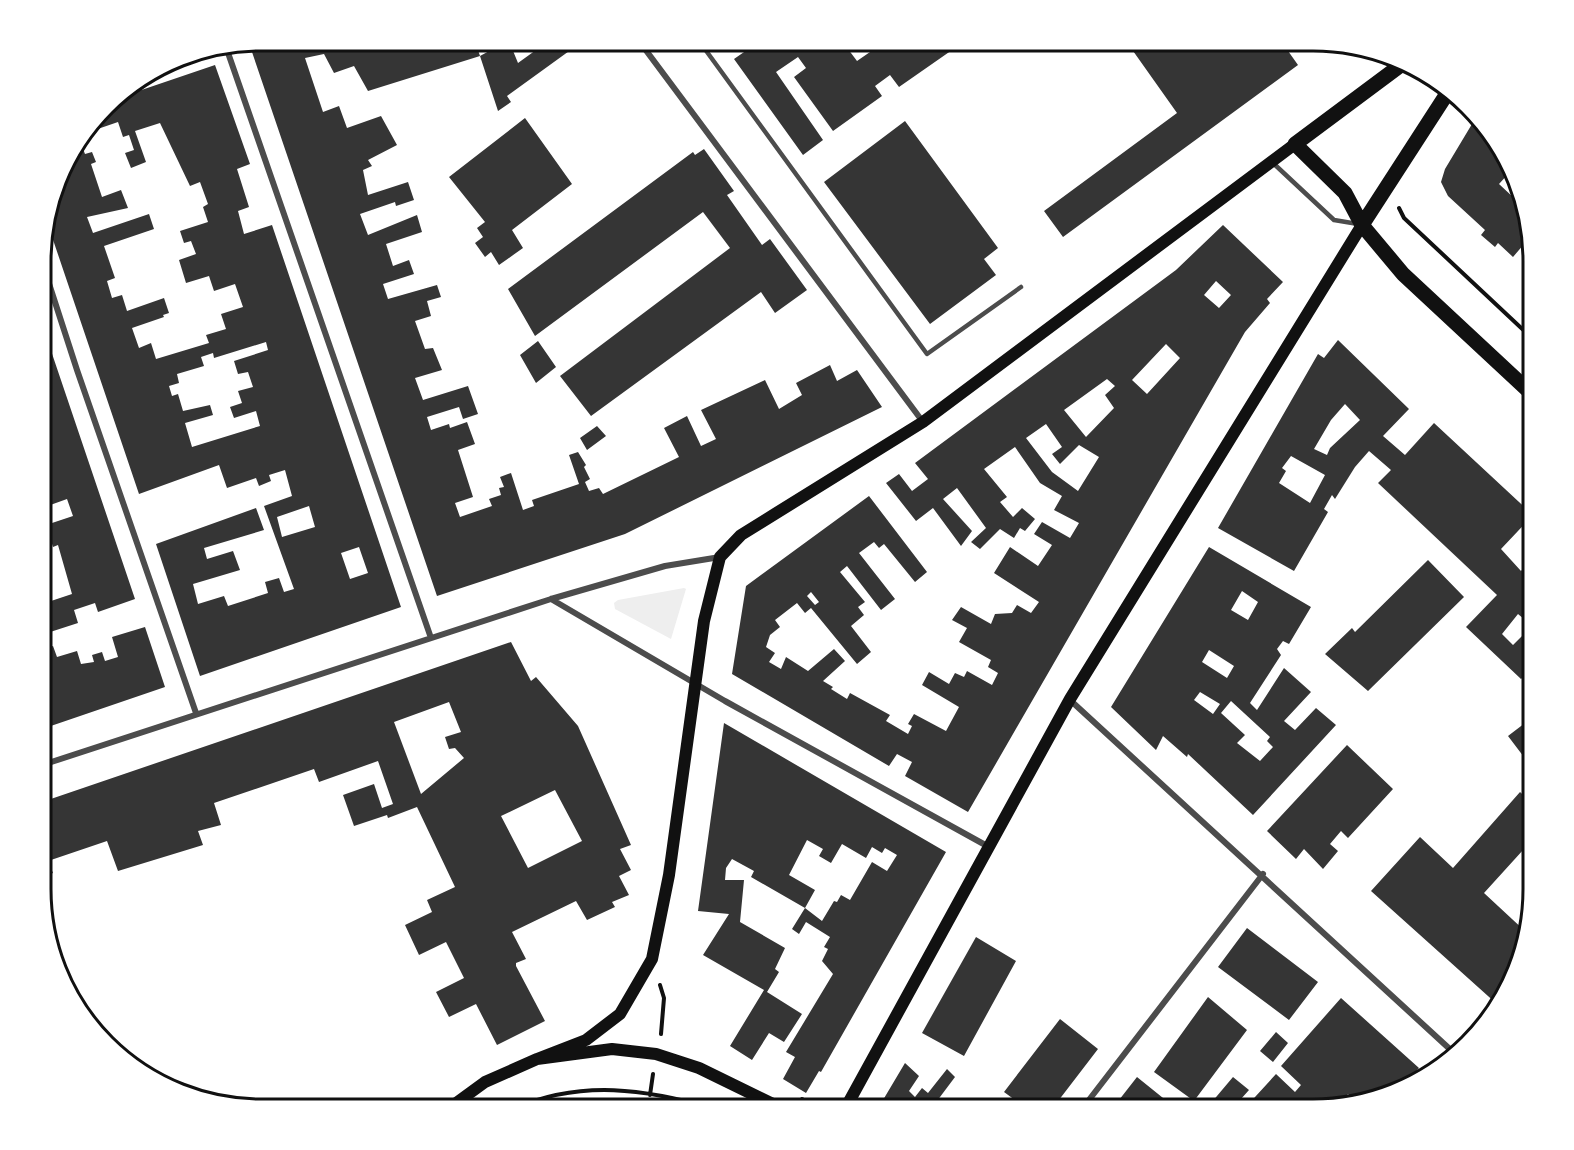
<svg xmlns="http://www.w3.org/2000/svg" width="1574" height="1150" viewBox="0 0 1574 1150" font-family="Montserrat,sans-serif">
	<rect width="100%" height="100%" fill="#fff"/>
	<path fill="#eee" d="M684 588 686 589 671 639 615 609 614 603 618 600Z"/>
	<path fill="#353535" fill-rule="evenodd" d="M286 41H475L480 56 491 50 487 41H509L518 63 536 50 529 41H583L507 96 511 102 498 111 480 56 368 91 354 66 334 73 324 54 305 58 323 112 339 106 347 128 381 116 397 145 368 160 372 166 363 170 368 195 408 182 414 200 396 206 395 202 360 214 368 235 417 215 422 232 386 244 393 266 409 260 414 274 383 284 388 299 437 285 441 297 427 301 431 316 415 321 425 349 433 348 442 370 415 378 423 400 468 386 478 414 463 419 459 407 427 417 431 430 449 424 450 428 467 422 475 444 458 450 473 497 455 503 460 517 492 506 489 499 501 495 499 488 504 487 500 477 511 473 523 510 534 506 532 500 579 484 569 455 578 452 586 465 584 467 590 479 585 482 589 491 599 488 603 494 679 457 664 428 687 416 701 446 716 439 701 410 765 380 779 409 802 395 796 383 830 365 837 381 857 370 882 407 625 534 437 596 252 52Z
		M760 41H842L857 61 870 52 862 41H965L899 87 890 75 875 86 882 96 833 131 794 77 806 68 798 57 776 72 823 140 803 155 734 59Z
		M1126 41H1281L1298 65 1063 237 1044 211 1177 113Z
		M215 65 250 164 237 169 249 207 238 211 244 234 272 225 401 607 200 676 156 544 256 508 264 530 204 548 207 559 233 551 240 570 193 584 198 604 224 596 228 606 268 593 265 582 279 578 284 592 294 589 264 506 292 496 285 470 269 475 271 481 259 486 256 478 227 488 219 465 139 494 46 219 63 163 85 135 86 139 80 141 85 154 92 152 96 162 91 164 102 197 121 190 128 208 87 217 93 233 149 214 154 229 104 246 115 278 107 281 112 298 122 295 127 311 164 298 169 313 163 315 164 317 132 328 139 348 151 343 156 359 209 343 206 335 226 329 221 314 243 307 235 284 214 291 209 276 186 283 179 260 196 254 191 241 184 243 180 231 208 222 203 207 208 204 200 182 190 186 160 123 135 131 146 162 131 168 125 153 134 150 129 135 123 137 118 122 86 133 112 100ZM266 342 268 350 234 361 238 374 248 372 253 387 238 391 242 403 230 407 234 418 256 411 260 426 192 447 185 423 213 415 210 405 183 411 178 394 172 396 169 386 179 383 177 374 204 366 201 357 213 353 214 358ZM309 506 315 527 282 537 277 517ZM359 547 368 573 350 579 341 553Z
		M525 118 572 184 512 230 523 248 499 265 491 252 485 257 475 243 483 237 477 228 485 222 449 177Z
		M1475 119 1511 163 1515 178 1509 173 1499 184 1514 198 1519 193 1530 237 1513 257 1498 243 1495 247 1481 235 1485 230 1448 196 1441 182 1445 169Z
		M905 121 998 248 984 259 996 275 930 324 824 182Z
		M704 149 734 191 727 195 762 245 770 239 807 290 775 313 761 292 591 416 560 376 730 248 703 212 535 336 508 289 693 152 695 155Z
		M1223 225 1283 282 1267 299 1270 303 1245 332 968 812 905 776 912 762 897 754 889 766 732 674 746 586 869 496 927 572 915 582 884 544 879 548 874 542 859 553 895 599 881 610 847 566 840 572 865 602 858 607 864 615 851 626 871 652 857 664 811 608 805 613 797 603 775 620 780 627 770 635 766 647 775 653 769 662 781 669 786 657 808 671 834 649 845 661 823 681 833 687 831 689 847 699 850 693 890 715 886 721 908 734 912 726 908 724 914 714 946 731 959 707 922 685 929 672 949 684 955 673 964 677 967 671 992 685 998 673 988 667 991 660 959 642 967 628 952 620 961 607 991 624 995 614 1012 613 1017 605 1031 613 1039 602 994 573 1010 547 1038 566 1052 545 1034 534 1042 522 1070 538 1079 523 1054 510 1062 496 1040 483 1015 447 984 469 1007 497 1000 502 1013 517 1022 508 1035 519 1025 531 1020 528 1014 538 1000 529 980 549 971 542 986 528 957 488 943 499 972 531 961 546 933 508 916 521 886 483 899 474 912 491 928 479 915 463 1176 270ZM1216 281 1231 295 1219 308 1204 295ZM1166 344 1180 358 1147 394 1132 380ZM1107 379 1115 386 1105 395 1114 408 1086 437 1064 410ZM1046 424 1062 447 1052 454 1060 464 1079 445 1099 457 1078 491 1052 472 1026 438ZM811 592 819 602 815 605 807 596Z
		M43 327 135 599 98 612 95 603 74 610 78 623 44 634 42 604 72 594 58 545 53 547 46 525 73 516 67 499 42 508Z
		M1338 340 1409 409 1383 436 1405 455 1434 423 1533 515 1501 549 1521 571 1533 557V668L1521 679 1466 627 1497 595 1378 483 1391 470 1369 451 1355 467 1335 499 1332 495 1324 509 1328 512 1294 571 1218 528 1318 354 1324 358ZM1345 404 1360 420 1330 448 1327 455 1314 449 1331 420ZM1291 456 1325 475 1310 503 1279 483 1286 471 1282 468ZM1518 614 1532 626 1513 645 1502 634Z
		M538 341 556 367 536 383 520 355Z
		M597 426 606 436 587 450 580 438Z
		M1209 547 1311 607 1289 644 1283 641 1277 649 1281 655 1250 703 1257 710 1284 668 1311 692 1284 721 1295 730 1316 708 1336 725 1253 815 1188 754 1187 757 1163 736 1156 750 1111 707ZM1242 591 1258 602 1248 620 1231 610ZM1209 650 1234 666 1227 678 1202 662ZM1200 692 1220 704 1213 714 1194 700ZM1231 701 1270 737 1267 741 1273 747 1260 761 1237 743 1245 735 1221 713Z
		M1428 560 1464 597 1368 691 1325 654 1352 628 1355 632Z
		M145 627 165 687 42 729 43 649 53 646 57 657 77 651 81 664 94 662 92 655 102 652 105 661 118 657 112 637Z
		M511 642 531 681 536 677 578 726 631 845 620 849 631 870 619 876 629 895 612 902 615 907 587 920 576 901 512 932 526 959 516 963V966L545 1021 497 1045 476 1004 449 1017 436 992 464 978 446 942 419 955 405 925 432 912 427 900 455 887 417 807 388 818 387 815 354 826 343 795 374 784 382 808 393 804 378 761 319 782 314 769 214 803 221 825 198 831 203 845 118 871 107 841 48 861 53 873 42 877V802ZM449 702 461 732 445 737 449 749 455 748 464 758 421 794 394 722ZM555 790 582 841 528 868 501 816Z
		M1533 717V769L1508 736Z
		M724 723 946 852 821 1072 819 1071 806 1093 783 1079 795 1057 786 1052 833 974 822 961 828 949 824 947 830 937 806 922 799 934 792 929 805 908 822 921 834 901 837 902 841 895 850 900 872 862 887 871 897 855 885 848 882 853 872 847 866 858 842 844 831 863 819 856 823 849 807 840 789 875 815 890 805 908 751 877 754 871 732 859 726 868 725 880H744L740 922 785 948 775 969 779 972 767 992 802 1014 784 1042 769 1033 752 1060 730 1046 764 990 703 955 729 914 698 911Z
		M1347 745 1393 789 1348 838 1341 831 1330 844 1338 851 1323 869 1304 849 1296 859 1267 831Z
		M1520 792 1533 804V839L1484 893 1527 933 1522 960 1498 1005 1371 891 1420 837 1453 868Z
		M1247 928 1318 982 1289 1020 1218 967Z
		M976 937 1016 961 964 1056 922 1033Z
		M1208 997 1247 1030 1194 1101 1154 1072Z
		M1341 998 1419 1068 1400 1089 1355 1100 1348 1094 1340 1103 1314 1109H1244L1276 1074 1295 1092 1301 1085 1281 1066Z
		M1060 1019 1098 1049 1052 1109H1021L1023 1106 1004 1092Z
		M1276 1032 1288 1043 1273 1062 1260 1051Z
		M905 1063 919 1076 909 1091 915 1097 922 1088 928 1093 947 1069 955 1077 934 1105 939 1109H895L883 1100Z
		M1137 1077 1168 1102 1162 1109H1112Z
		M1233 1077 1249 1090 1232 1109H1206Z"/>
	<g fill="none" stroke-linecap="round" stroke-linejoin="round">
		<path stroke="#111" stroke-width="4" d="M1399 208 1404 218 1533 339
			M660 985 664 998 661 1034
			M650 1095 653 1074
			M802 1099 819 1109
			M513 1109C581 1079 646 1089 716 1109"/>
		<path stroke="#4c4c4c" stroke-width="4.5" d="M699 41 927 354 1021 287
			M1273 163 1334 220 1358 224"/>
		<path stroke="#4c4c4c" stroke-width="6" d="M639 41 923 422
			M226 47 431 638
			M149 74 232 46
			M42 262 77 370 196 713
			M551 599 725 701 989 847
			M1070 700 1453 1052
			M42 765 551 599 665 566 720 557
			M1082 1109 1263 874"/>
		<path stroke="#111" stroke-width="12" d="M537 1059 586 1040 620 1014 652 959 669 875 704 621 720 557 741 535 923 422 1295 144
			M448 1109 485 1082 537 1059 612 1049 656 1054 699 1068 783 1109
			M845 1109 1070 699 1362 225"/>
		<path stroke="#111" stroke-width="15" d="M1405 62 1295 144 1345 193 1362 225 1403 274 1533 395
			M1362 225 1450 89"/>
	</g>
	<path d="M0 0H1574V1150H0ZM261 51H1313A210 210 0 0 1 1523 261V889A210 210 0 0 1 1313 1099H261A210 210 0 0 1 51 889V261A210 210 0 0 1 261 51Z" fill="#fff" fill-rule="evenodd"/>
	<path fill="none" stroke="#111" stroke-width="3" d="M261 51H1313A210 210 0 0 1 1523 261V889A210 210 0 0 1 1313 1099H261A210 210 0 0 1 51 889V261A210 210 0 0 1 261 51Z"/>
</svg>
